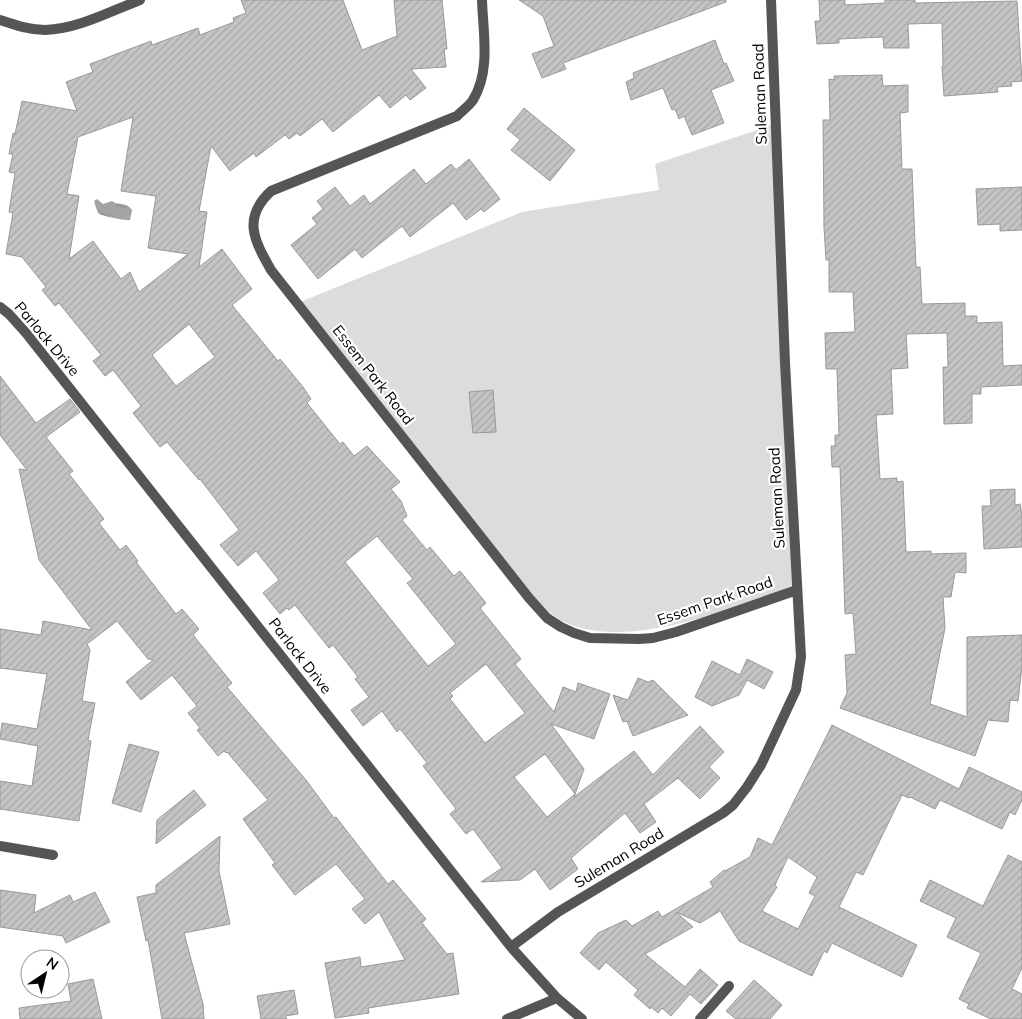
<svg xmlns="http://www.w3.org/2000/svg" width="1022" height="1019" viewBox="0 0 1022 1019" font-family="Mulish,sans-serif">
	<defs>
		<pattern id="water-ripples" width="26" height="14" patternUnits="userSpaceOnUse" patternTransform="scale(1.25)"><rect width="26" height="14" fill="#a3a3a3"/><path d="M2 4q2-2 4 0t4 0M15 11q2-2 4 0t4 0" fill="none" stroke="#8b8b8b"/></pattern>
		<pattern id="building-hatch" width="6" height="6" patternUnits="userSpaceOnUse" patternTransform="scale(1.25)"><rect width="6" height="6" fill="#c4c4c4"/><path d="M-1 1l2-2M0 6l6-6M5 7l2-2" fill="none" stroke="#a7a7a7"/></pattern>
	</defs>
	<rect width="100%" height="100%" fill="#fff"/>
	<path fill="#dcdcdc" d="M775 124 795 587C732 607 621 655 559 619 549 613 541 604 533 596L300 302 522 212 659 190 655 164Z"/>
	<path fill="url(#water-ripples)" d="M97 199 103 204 112 201C118 206 126 201 132 210L130 220C127 221 100 216 98 213 97 210 95 205 94 201Z"/>
	<path fill="url(#building-hatch)" stroke="#999" fill-rule="evenodd" d="M241 0H343L362 50 397 36 394 0H442L447 49H444L446 67 411 69 426 88 410 100 406 95 390 108 379 95 333 132 322 119 300 136 297 133 289 139 285 135 256 157 254 153 230 171 211 146 199 211 207 212 199 267 222 249 252 289 232 305 278 361 280 359 303 387 311 399 307 403 340 444 343 442 354 456 367 446 400 482 391 489 401 501 407 516 402 520 427 550 430 547 454 576 460 571 486 603 480 608 521 659 515 664 554 712 563 687 576 692 578 683 610 694 594 739 551 724 584 769 574 797 634 751 653 775 700 726 724 752 709 767 720 778 700 799 678 778 644 804 656 822 640 833 625 813 571 858 578 869 550 890 535 869 520 880 481 882 502 868 473 829 466 834 450 814 456 809 423 766 427 763 400 729 397 732 382 711 363 726 351 710 369 697 355 679 358 677 333 645 329 648 295 605 289 610 287 608 280 614 263 593 279 580 256 551 238 566 220 545 239 530 200 479 199 480 167 442 160 447 133 413 141 406 113 370 105 376 93 361 101 355 59 303 55 306 42 290 46 287 22 257 6 254 13 213 9 212 15 173 9 172 13 154H9L13 133 15 134 22 101 77 111 66 82 93 72 90 64 151 41 152 45 198 28 200 35 234 22 233 18 246 13ZM133 117 121 191 156 196 148 248 188 254 139 292 130 272 121 279 93 241 69 259 79 196 67 194 78 137ZM189 324 215 357 176 386 152 355ZM377 536 413 579 407 583 456 644 428 666 345 562ZM486 664 525 713 485 743 450 699 453 696 450 693ZM545 754 575 794 547 817 514 777Z
		M519 0H726V2L563 63 566 69 542 78 532 54 554 46 543 16Z
		M819 0H845V5L885 3V0H915V3L1017 1 1022 81 1011 82 1012 86 997 87 998 92 944 96 942 66H943L942 23 908 24 909 48H884L883 37 839 39V43L817 44 815 21H820Z
		M715 40 724 64 726 63 734 81 711 90 724 123 692 135 684 116 679 119 675 109 672 110 663 88 631 100 626 82 634 78 633 73Z
		M882 75 883 86 908 85V112L900 113 902 169H912L916 267H920L922 304 965 303V316H977V323L1002 322 1003 366 1022 365V385L981 387V394H972V423L944 424 943 367H948L947 333 906 334 908 368 891 369 893 414 876 415 880 479 897 478V482L903 481 906 552 931 551V554L966 553V573L955 572 951 597H943L945 628 930 704 967 717V637L1022 635V666L1018 701 1010 700 1008 722 988 720 975 756 840 708 847 693 845 655 856 654 853 613 845 614 840 467H832L831 446H835V435H839L837 369H826L825 333 855 332 853 292H829V260H826L824 227 823 120H830L829 79 834 80V76Z
		M524 108 575 150 550 181 511 150 520 140 507 129Z
		M469 159 500 199 484 212 481 209 466 220 453 203 410 237 402 226 362 258 355 249 318 279 291 245 317 224 312 218 323 209 317 201 335 187 350 206 364 195 370 204 414 169 426 184 451 164 456 170Z
		M1022 187V230L1000 231V224L978 225 976 189Z
		M0 376 36 423 70 399 80 412 46 437 73 471 69 474 104 519 99 523 120 550 126 545 138 561 136 562 176 614 182 609 199 629 193 635 232 683 227 687 306 780 334 818 336 817 388 884 393 880 426 919 422 923 447 954 453 953 459 994 368 1008 369 1013 335 1018 325 963 360 957 361 967 405 960 379 912 365 924 352 909 365 899 336 864 295 895 272 865 275 863 243 819 268 800 227 752 226 753 224 751 218 756 197 730 200 728 188 713 197 706 172 675 141 700 126 682 153 660 148 659 117 621 87 644 90 650 82 701 95 703 88 740 91 741 79 821 0 809V781L32 786 38 746 0 739 2 723 37 729 47 674 0 668V629L41 635 43 621 92 630 39 560 19 469 27 470 0 435Z
		M493 390 496 432 473 433 469 392Z
		M1015 489V505L1020 504 1022 515V547L984 549 982 506H991L990 490Z
		M747 659 773 672 764 689 747 680 739 695 712 706 695 697 712 661 740 675Z
		M638 678 648 682 653 680 688 715 633 736 627 721 623 722 613 695 628 700Z
		M832 725 959 789 969 767 1022 792V800L1015 815 1010 812 1002 829 940 800 935 809 910 797 909 798 902 795 863 875 856 872 839 907 917 945 902 977 832 943 827 953 824 951 812 976 739 941 720 911 700 923 676 912 693 927 645 954 685 987 700 969 718 985 701 1004 690 994 671 1016 662 1008 658 1013 651 1007 650 1009 634 995 638 990 606 962 599 970 580 953 598 933 626 920 632 926 658 911 662 917 713 887 710 882 724 870 725 871 750 857 758 838 772 845ZM788 857 817 877 809 893 815 896 798 929 762 911 777 887 775 885Z
		M129 744 159 752 141 812 112 803Z
		M194 790 206 805 156 844 157 820Z
		M220 836 219 871 230 924 184 933 203 1004 204 1019H162L148 940 146 941 137 897 156 893V885Z
		M1008 855 1022 862V968L1012 989 1022 994V1019H991L967 1008 969 1004 959 999 981 953 947 937 956 918 920 901 930 880 983 906Z
		M0 890 36 895 34 913 70 895 73 902 95 892 110 922 66 943 63 936 0 927Z
		M93 979 102 1019H20L19 1008 71 1001 68 984Z
		M754 980 782 1005 770 1019H736L726 1011Z
		M294 990 298 1014 285 1016 287 1019H261L257 996Z"/>
	<g fill="none" stroke-linecap="round" stroke-linejoin="round">
		<path stroke="#555" stroke-width="10" d="M700 1019 729 986"/>
		<path stroke="#555" stroke-width="10" d="M482 0C483 32 491 71 473 100 469 106 462 111 457 116L271 191C242 218 254 240 271 270L529 598 547 618 561 627 574 633 590 638 639 639 653 638 676 632 797 590
			M0 20C15 25 29 30 45 30 78 29 111 11 140 0
			M0 307 9 314 26 333 511 947 557 998 582 1019
			M0 846 53 855
			M511 947 558 912 723 813 733 805 747 787 761 765 796 690 801 657 785 363 771 0
			M507 1019 557 998"/>
	</g>
	<g text-anchor="middle" stroke-width="4.5" stroke-linejoin="round" paint-order="stroke">
		<g font-size="15" fill="#000" stroke="#fff">
			<text transform="translate(760 94) rotate(-92)" y="5">Suleman Road</text>
			<text transform="translate(47 339) rotate(50)" y="5">Parlock Drive</text>
			<text transform="translate(373 375) rotate(52)" y="5">Essem Park Road</text>
			<text transform="translate(777 498) rotate(-93)" y="5">Suleman Road</text>
			<text transform="translate(715 601) rotate(-19)" y="5">Essem Park Road</text>
			<text transform="translate(300 656) rotate(52)" y="5">Parlock Drive</text>
			<text transform="translate(619 858) rotate(-31)" y="5">Suleman Road</text>
		</g>
	</g>
	<g transform="translate(45 974) rotate(35)"><circle r="24" fill="#ffffff" stroke="#999999"/>
	<path d="M0-4L9 19L0 12L-9 19Z" fill="#000000"/>
	<text y="-8" font-size="14" font-weight="bold" text-anchor="middle" fill="#000000">N</text>
	</g>
</svg>
